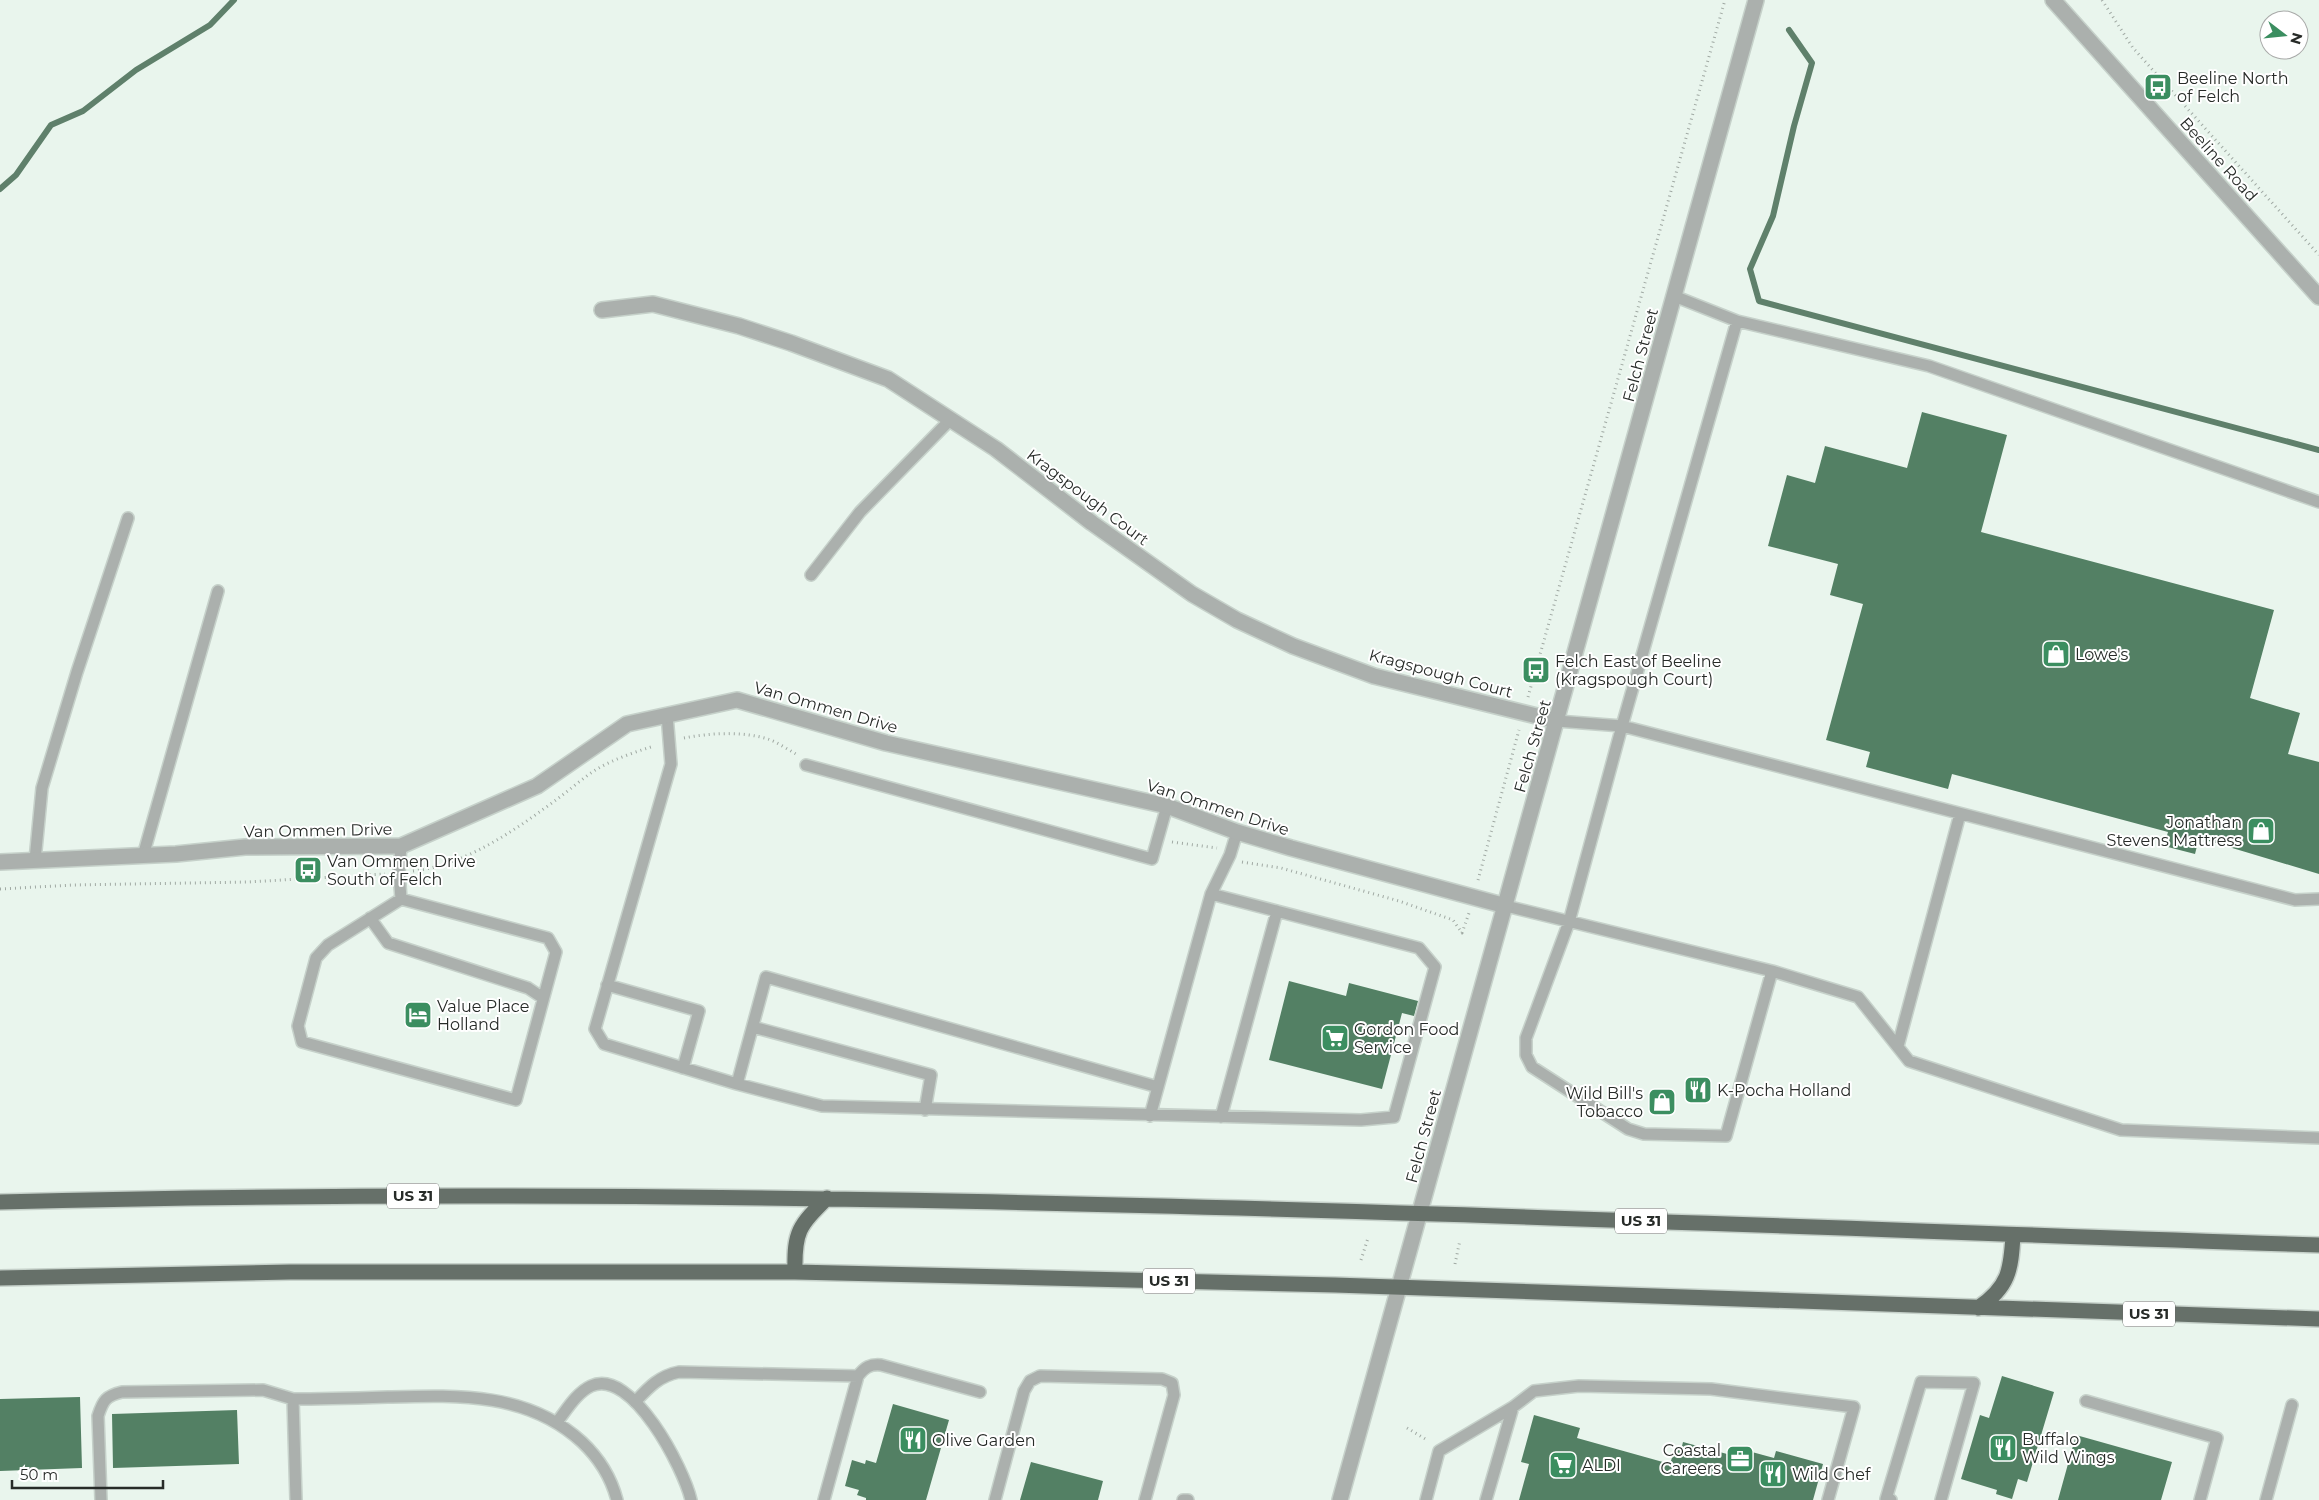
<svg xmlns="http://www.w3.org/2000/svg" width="2319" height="1500" viewBox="0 0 2319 1500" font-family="Montserrat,sans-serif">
	<rect width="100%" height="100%" fill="#e9f5ed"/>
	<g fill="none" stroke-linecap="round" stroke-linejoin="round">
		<path stroke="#5f806b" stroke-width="6" d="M1789 30 1812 63 1794 126 1773 216 1750 269 1759 301 2319 450
			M0 189 16 175 51 125 83 111 136 70 210 25 234 0"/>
	</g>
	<path fill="#538064" d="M1922 412 2007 435 1981 532 2274 610 2250 698 2300 713 2288 754 2319 762V874L2199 838 2195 854 2164 846 2168 832 1952 774 1948 789 1866 767 1870 752 1826 740 1863 604 1830 595 1838 564 1768 546 1787 475 1815 483 1825 446 1907 468Z
		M1289 981 1346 996 1349 983 1418 1001 1414 1016 1402 1013 1382 1089 1269 1060Z
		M2002 1376 2054 1392 2027 1482 2018 1479 2012 1499 1996 1494 1997 1490 1961 1479 1980 1415 1989 1418Z
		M80 1397 82 1468 0 1471V1399Z
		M893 1404 949 1420 926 1500H866V1498L857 1495 859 1490 845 1486 852 1460 865 1464 866 1460 876 1463Z
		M237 1410 239 1464 113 1468 112 1414Z
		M1534 1415 1580 1428 1577 1438 1670 1464 1675 1448 1681 1450 1683 1442 1727 1454 1730 1446 1774 1458 1776 1451 1823 1464 1813 1500H1519L1529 1464 1521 1462Z
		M2076 1435 2172 1462 2161 1500H2058Z
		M1031 1462 1103 1481 1098 1500H1020Z"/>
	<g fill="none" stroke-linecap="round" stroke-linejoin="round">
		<defs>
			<path id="service" d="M1674 296 1737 321 1622 726 2295 900 2319 899
				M1737 321 1929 366 2319 502
				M811 575 860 512 951 419
				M667 715 671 764 595 1029 604 1044 737 1084 822 1106 1361 1120 1394 1117 1435 967 1419 948 1211 894
				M1557 721 1622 726 1569 922 1526 1038V1055L1532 1067 1628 1129 1644 1134 1726 1136 1772 971
				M806 765 1152 859 1167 806
				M143 856 218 591
				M35 860 42 788 77 672 128 518
				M401 899 328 945 316 958 298 1026 302 1042 516 1100 556 952 548 938 401 899 399 872 401 846
				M1506 906 1772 971 1858 997 1909 1061 2121 1130 2319 1138
				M370 918 388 943 528 988 543 998
				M607 985 699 1011 683 1068
				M753 1027 931 1075 925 1110
				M1898 1046 1960 814
				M737 1084 766 977 1158 1087
				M1150 1116 1211 894 1230 855 1237 832
				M1221 1117 1277 911
				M2086 1401 2217 1438 2200 1500
				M635 1402C649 1387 659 1376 679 1372L858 1376
				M557 1422C566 1411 576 1393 591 1386 632 1367 684 1469 691 1500
				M101 1500 98 1416C103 1400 106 1396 122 1392L263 1390 293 1399
				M296 1500 293 1399C324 1399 356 1398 388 1397 457 1395 528 1392 582 1442 600 1459 611 1477 617 1500
				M824 1500 858 1376C865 1367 870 1364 881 1365L980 1392
				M995 1500 1024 1391 1030 1381 1040 1376 1162 1379 1172 1383 1174 1395 1145 1500
				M1183 1500H1188
				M1426 1500 1439 1451 1513 1407 1534 1391 1579 1386 1711 1389 1854 1407 1828 1500
				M1486 1500 1513 1407
				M1891 1500 1886 1499 1921 1382 1974 1383 1941 1500
				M2266 1500 2292 1405"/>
			<path id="minor" d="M2053 0 2319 297
				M602 310 653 304 739 326 791 343 888 379 996 449 1092 523 1192 594 1237 620 1293 646 1374 676 1557 721
				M0 862 176 854 245 847 401 846 537 786 627 724 737 700 886 743 1167 806 1237 832 1291 848 1506 906"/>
			<path id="tertiary" d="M1340 1500 1756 0"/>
			<path id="trunk" d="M0 1202C773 1181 1546 1219 2319 1245
				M795 1272C794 1231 799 1226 827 1198
				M0 1278 290 1272H795L1335 1285 2319 1319
				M1978 1308C2009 1287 2011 1270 2013 1235"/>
		</defs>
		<use href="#service" stroke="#c6d1ca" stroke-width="14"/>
		<use href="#minor" stroke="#c6d1ca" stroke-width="18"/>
		<use href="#tertiary" stroke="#c6d1ca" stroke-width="18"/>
		<use href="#trunk" stroke="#c6d1ca" stroke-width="18"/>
		<path stroke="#a0a9a3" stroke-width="3" stroke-dasharray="1 4" stroke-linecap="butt" d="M2102 0 2133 48 2319 255
			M1528 697 1725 0
			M684 738C710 733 742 731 768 739 777 742 787 749 796 754
			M1172 842 1217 848
			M1242 862 1281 868 1399 901 1453 920 1462 933 1469 913
			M413 871C467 865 518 828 560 797 572 788 584 777 597 769 614 759 635 752 654 746
			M1478 880 1519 730
			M0 889 73 885 248 882 385 874
			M1361 1260 1368 1238
			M1455 1264 1460 1240
			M1407 1428 1427 1440"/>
		<use href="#service" stroke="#abb0ad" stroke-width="11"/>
		<use href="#minor" stroke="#abb0ad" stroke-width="15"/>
		<use href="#tertiary" stroke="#abb0ad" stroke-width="15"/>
		<use href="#trunk" stroke="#667069" stroke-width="15"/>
	</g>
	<defs>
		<symbol id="bus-square" viewBox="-11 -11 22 22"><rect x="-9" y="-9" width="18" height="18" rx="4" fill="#3b8e60" stroke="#fff"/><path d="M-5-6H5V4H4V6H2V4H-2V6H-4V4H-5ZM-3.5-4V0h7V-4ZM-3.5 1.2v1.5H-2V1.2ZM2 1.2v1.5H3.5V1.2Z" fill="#fff"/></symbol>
		<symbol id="shop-square" viewBox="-11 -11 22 22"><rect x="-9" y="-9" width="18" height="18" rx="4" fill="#3b8e60" stroke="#fff"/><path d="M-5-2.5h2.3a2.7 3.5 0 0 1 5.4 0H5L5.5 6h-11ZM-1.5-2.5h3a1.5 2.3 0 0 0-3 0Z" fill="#fff"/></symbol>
		<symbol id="hotel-square" viewBox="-11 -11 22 22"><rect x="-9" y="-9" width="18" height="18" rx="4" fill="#3b8e60" stroke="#fff"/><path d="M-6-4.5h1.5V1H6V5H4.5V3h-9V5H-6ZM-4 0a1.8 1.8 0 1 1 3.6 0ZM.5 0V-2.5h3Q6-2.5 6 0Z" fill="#fff"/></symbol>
		<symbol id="supermarket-square" viewBox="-11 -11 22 22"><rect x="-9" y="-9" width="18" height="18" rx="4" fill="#3b8e60" stroke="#fff"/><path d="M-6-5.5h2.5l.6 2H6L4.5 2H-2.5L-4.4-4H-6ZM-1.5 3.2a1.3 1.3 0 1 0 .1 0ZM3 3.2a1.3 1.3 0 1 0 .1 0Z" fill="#fff"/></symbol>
		<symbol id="restaurant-square" viewBox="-11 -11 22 22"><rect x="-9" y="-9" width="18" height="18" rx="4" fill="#3b8e60" stroke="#fff"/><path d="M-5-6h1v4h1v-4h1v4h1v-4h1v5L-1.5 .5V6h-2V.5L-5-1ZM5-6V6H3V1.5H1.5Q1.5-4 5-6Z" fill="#fff"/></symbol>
		<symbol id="office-square" viewBox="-11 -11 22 22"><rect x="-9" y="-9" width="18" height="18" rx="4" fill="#3b8e60" stroke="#fff"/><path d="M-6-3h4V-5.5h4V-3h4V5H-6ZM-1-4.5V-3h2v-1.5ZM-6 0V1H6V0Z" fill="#fff"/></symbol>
	</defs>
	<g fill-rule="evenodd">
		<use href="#bus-square" x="2142" y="71" width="32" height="32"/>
		<use href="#shop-square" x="2040" y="638" width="32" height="32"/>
		<use href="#bus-square" x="1520" y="654" width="32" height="32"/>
		<use href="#shop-square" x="2245" y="815" width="32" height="32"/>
		<use href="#bus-square" x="292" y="854" width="32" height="32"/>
		<use href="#hotel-square" x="402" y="999" width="32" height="32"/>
		<use href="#supermarket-square" x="1319" y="1022" width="32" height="32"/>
		<use href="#restaurant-square" x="1682" y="1074" width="32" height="32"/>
		<use href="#shop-square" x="1646" y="1086" width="32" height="32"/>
		<use href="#restaurant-square" x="897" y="1424" width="32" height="32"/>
		<use href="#restaurant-square" x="1987" y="1432" width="32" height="32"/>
		<use href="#office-square" x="1724" y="1443" width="32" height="32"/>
		<use href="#supermarket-square" x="1547" y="1449" width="32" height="32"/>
		<use href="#restaurant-square" x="1757" y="1458" width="32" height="32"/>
	</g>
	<g text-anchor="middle" stroke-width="4" stroke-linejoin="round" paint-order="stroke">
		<g fill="#fff" stroke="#686b68" stroke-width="1">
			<rect x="387" y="1183.5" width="52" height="25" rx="4"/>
			<rect x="1615" y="1208.5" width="52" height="25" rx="4"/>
			<rect x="1143" y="1268.5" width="52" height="25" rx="4"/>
			<rect x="2123" y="1301.5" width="52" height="25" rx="4"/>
		</g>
		<g font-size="15" font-weight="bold" fill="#272b28">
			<text x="413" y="1201">US 31</text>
			<text x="1641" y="1226">US 31</text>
			<text x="1169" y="1286">US 31</text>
			<text x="2149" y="1319">US 31</text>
		</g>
		<g font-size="16" fill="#272b28" stroke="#fff" text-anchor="start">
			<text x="2177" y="84">Beeline North<tspan x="2177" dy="18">of Felch</tspan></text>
			<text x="2075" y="660">Lowe's</text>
			<text x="1555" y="667">Felch East of Beeline<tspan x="1555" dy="18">(Kragspough Court)</tspan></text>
			<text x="2242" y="828" text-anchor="end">Jonathan<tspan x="2242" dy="18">Stevens Mattress</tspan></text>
			<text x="327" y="867">Van Ommen Drive<tspan x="327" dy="18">South of Felch</tspan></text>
			<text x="437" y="1012">Value Place<tspan x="437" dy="18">Holland</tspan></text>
			<text x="1354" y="1035">Gordon Food<tspan x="1354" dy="18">Service</tspan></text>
			<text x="1717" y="1096">K-Pocha Holland</text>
			<text x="1643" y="1099" text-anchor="end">Wild Bill's<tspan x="1643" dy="18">Tobacco</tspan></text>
			<text x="2022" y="1445">Buffalo<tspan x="2022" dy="18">Wild Wings</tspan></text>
			<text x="932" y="1446">Olive Garden</text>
			<text x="1721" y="1456" text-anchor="end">Coastal<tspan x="1721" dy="18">Careers</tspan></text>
			<text x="1582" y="1471">ALDI</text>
			<text x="1792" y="1480">Wild Chef</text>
		</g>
		<g font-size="16" fill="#272b28" stroke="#fff">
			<text transform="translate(2219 159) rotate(48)" y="6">Beeline Road</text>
			<text transform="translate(1640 355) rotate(-75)" y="6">Felch Street</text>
			<text transform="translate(1088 497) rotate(37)" y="6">Kragspough Court</text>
			<text transform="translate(1441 673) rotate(15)" y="6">Kragspough Court</text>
			<text transform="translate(826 707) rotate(16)" y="6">Van Ommen Drive</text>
			<text transform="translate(1532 746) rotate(-74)" y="6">Felch Street</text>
			<text transform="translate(1218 807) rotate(18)" y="6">Van Ommen Drive</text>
			<text transform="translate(318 830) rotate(-1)" y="6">Van Ommen Drive</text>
			<text transform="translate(1423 1136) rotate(-75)" y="6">Felch Street</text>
		</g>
	</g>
	<g transform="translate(2284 35) rotate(106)"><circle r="24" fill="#ffffff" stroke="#a9aaa9"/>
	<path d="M0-4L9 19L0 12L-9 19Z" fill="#3b8e60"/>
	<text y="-8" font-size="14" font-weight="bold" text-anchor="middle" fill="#272b28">N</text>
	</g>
	<path d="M12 1480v8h151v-8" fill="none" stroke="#272b28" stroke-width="2.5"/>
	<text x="20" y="1480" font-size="15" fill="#272b28" stroke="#ffffff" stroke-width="4" paint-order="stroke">50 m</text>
</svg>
